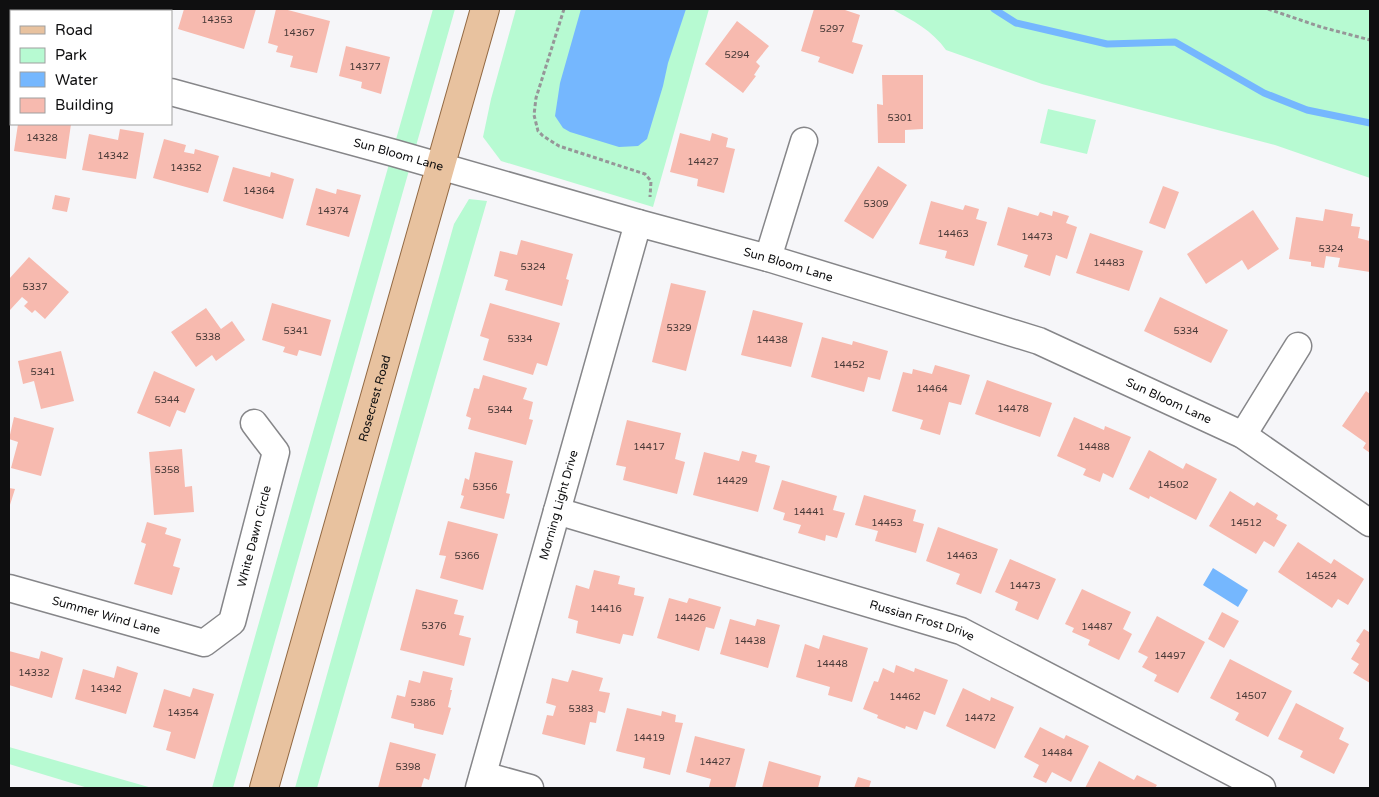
<svg xmlns="http://www.w3.org/2000/svg" width="1379" height="797" viewBox="0 0 1379 797" font-family="'Varela Round',sans-serif">
	<rect width="100%" height="100%" fill="#f6f6f9"/>
	<path fill="#b7fad2" d="M433 9H455L233 788H212Z
		M516 9H709L653 207 501 161 483 137 491 99Z
		M892 9H1370V178L1275 145 1042 84 946 50C933 31 912 20 892 9Z
		M1048 109 1096 120 1087 154 1040 143Z
		M469 199 487 201 317 788H295L454 224Z
		M9 747 152 788H153H88L9 764Z"/>
	<path fill="#75b7fe" d="M581 9H686L668 63 663 86 647 139 638 146 619 147 570 132 563 128 555 116 560 83Z
		M1213 568 1248 590 1238 607 1203 585Z"/>
	<g fill="none" stroke-linecap="round" stroke-linejoin="round">
		<path stroke="#75b7fe" stroke-width="7" d="M994 9 1016 23 1107 44 1175 42 1264 93 1307 110 1370 123"/>
	</g>
	<path fill="#f7baaf" d="M124 9H161L160 11H123Z
		M184 9H256L244 49 178 29Z
		M276 9H284L330 21 317 73 290 67 293 56 276 52 278 46 268 43Z
		M814 9H842L860 15 852 42 863 45 853 74 818 62 820 57 801 51Z
		M737 21 769 46 756 62 760 66 754 75 756 76 743 93 705 64Z
		M346 46 390 57 381 94 361 88 362 82 339 76Z
		M882 75H923V129L905 130V143H878L877 104 883 105Z
		M18 124H71L66 159 14 151Z
		M120 129 144 133 136 179 82 170 89 134 118 140Z
		M680 133 710 141 712 133 728 138 726 147 735 149 724 193 697 186 698 179 670 172Z
		M164 139 186 145 184 152 194 154 195 149 219 156 208 193 153 178Z
		M878 166 907 185 873 239 844 221Z
		M233 167 270 177 271 172 294 179 283 219 223 201Z
		M1163 186 1179 192 1165 229 1149 223Z
		M316 188 336 194 337 189 361 195 349 237 306 225Z
		M55 195 70 198 67 212 52 209Z
		M931 201 963 210 965 205 979 209 976 219 987 222 974 266 945 258 947 251 919 244Z
		M1008 207 1038 216 1040 212 1052 216 1053 211 1069 216 1066 223 1077 227 1067 259 1056 255 1050 276 1024 267 1028 255 997 245Z
		M1325 209 1353 214 1351 226 1360 227 1358 238 1370 241V272L1338 267 1340 258 1326 256 1324 268 1311 266V262L1289 259 1296 217 1323 221Z
		M1253 210 1279 249 1248 270 1242 260 1206 284 1187 254Z
		M1090 233 1143 251 1129 291 1076 273Z
		M521 240 573 254 566 279 569 280 562 306 505 290 508 280 494 276 500 251 517 255Z
		M29 257 69 292 45 319 35 310 32 313 24 306 28 302 22 297 10 310 9 309V279Z
		M671 283 706 291 686 371 652 362Z
		M1160 297 1228 330 1211 363 1144 331Z
		M272 303 331 320 321 356 299 350 297 356 283 352 285 347 262 340Z
		M490 303 560 323 547 366 537 363 533 375 483 360 489 339 480 336Z
		M206 308 221 329 232 321 245 340 216 361 212 355 196 367 171 332Z
		M753 310 803 323 791 367 741 355Z
		M822 337 852 345 853 341 888 351 880 380 868 377 864 392 811 377Z
		M61 351 74 401 41 409 34 381 23 384 18 361Z
		M935 365 970 375 961 405 949 402 940 435 920 429 923 420 892 411 903 372 912 374 913 369 932 374Z
		M154 371 195 389 185 413 177 410 170 427 137 413Z
		M483 375 527 388 523 399 533 402 529 419 533 420 526 445 468 429 471 418 466 416 474 388 479 389Z
		M987 380 1052 403 1040 437 975 414Z
		M1366 391 1370 394V453L1363 448 1366 443 1342 426Z
		M14 417 54 428 41 476 11 468 18 442 9 439Z
		M1074 417 1104 430 1105 426 1131 437 1113 478 1103 473 1100 482 1083 475 1086 469 1057 456Z
		M627 420 681 433 675 459 685 462 677 494 623 480 626 467 616 465Z
		M182 449 185 487 192 486 194 512 154 515 149 452Z
		M1149 450 1183 469 1186 463 1217 479 1196 520 1150 496 1149 499 1129 489Z
		M742 451 757 455 755 462 770 466 758 512 693 495 704 452 739 461Z
		M475 452 513 461 506 493 510 494 504 519 460 508 464 496 461 495 465 478 469 480Z
		M782 480 837 496 833 510 845 513 837 538 826 535 825 541 798 533 801 525 783 520 785 513 773 509Z
		M9 488 15 489 9 508Z
		M1230 491 1254 506 1257 502 1278 515 1276 519 1287 525 1274 547 1264 541 1256 554 1209 526Z
		M864 495 916 510 913 521 924 524 916 553 875 541 878 531 855 525Z
		M448 521 498 534 483 590 440 578 446 556 439 555Z
		M147 522 167 528 165 534 181 539 173 566 180 568 172 595 134 584 146 544 141 542Z
		M938 527 998 549 981 594 956 584 960 574 926 561Z
		M1298 542 1331 564 1334 559 1364 579 1348 605 1338 599 1332 608 1278 572Z
		M1010 559 1056 579 1038 620 1015 610 1018 602 995 592Z
		M594 570 620 576 618 584 635 588 634 595 644 597 633 636 623 634 620 644 576 633 578 621 568 618 576 585 589 589Z
		M416 589 458 600 454 614 464 616 459 635 471 638 464 666 400 650Z
		M1082 589 1131 612 1123 629 1132 634 1119 660 1088 645 1090 640 1072 632 1074 628 1065 624Z
		M669 598 687 603 689 598 721 607 714 629 706 627 699 651 657 638Z
		M1222 612 1239 621 1224 648 1208 639Z
		M1157 616 1205 642 1178 693 1154 681 1157 675 1142 667 1148 657 1138 652Z
		M730 619 755 626 757 619 780 625 768 668 720 654Z
		M1364 629 1369 632 1370 630V683L1353 673 1359 664 1351 659 1360 644 1356 641Z
		M823 635 868 648 852 702 828 695 830 687 796 677 805 644 819 649Z
		M9 651 39 659 41 651 63 658 52 698 9 685Z
		M1230 659 1292 691 1268 737 1235 720 1239 713 1210 698Z
		M896 665 914 672 915 668 948 680 935 715 924 711 917 730 906 726 905 729 877 718 878 715 863 709 874 681 878 682 883 668 894 673Z
		M117 666 138 673 126 714 75 699 83 669 114 678Z
		M572 670 603 678 599 691 610 693 605 713 598 711 596 723 590 722 585 745 542 734 547 715 553 716 556 706 546 703 552 678 568 682Z
		M423 671 453 678 450 690H452L448 707 451 708 443 735 414 728V724L391 718 397 695 405 697 409 680 420 683Z
		M193 688 214 694 195 759 166 750 171 732 153 727 164 689 190 697Z
		M963 688 990 701 991 697 1014 707 995 749 946 726Z
		M1296 703 1344 728 1339 739 1349 744 1334 774 1300 757 1303 751 1278 739Z
		M627 708 661 716 662 711 676 715 675 722 683 723 670 775 643 768 645 758 616 751Z
		M1040 727 1064 739 1066 735 1089 746 1071 782 1052 772 1046 783 1033 777 1039 765 1024 757Z
		M695 736 745 749 735 788 709 787 711 779 686 772Z
		M390 742 436 754 429 780 424 778 421 788H378Z
		M769 761 821 776 818 788H762Z
		M1099 761 1134 780 1137 775 1157 785 1155 788H1085Z
		M858 777 871 781 869 788H854Z"/>
	<g fill="none" stroke-linecap="round" stroke-linejoin="round">
		<defs>
			<g id="minor">
				<path d="M9 60 11 61"/>
				<path id="s1" d="M171 92 394 153 638 223 768 258 1039 341 1243 435 1370 523"/>
				<path d="M768 258 804 141"/>
				<path d="M1243 435 1298 346"/>
				<path id="s2" d="M557 511 961 631 1262 788"/>
				<path id="s3" d="M9 588 204 643 232 622 276 452 254 423"/>
				<path d="M483 775 530 788"/>
				<path id="s4" d="M479 788 638 223"/>
			</g>
			<g id="major">
				<path id="s5" d="M264 788 485 9"/>
			</g>
		</defs>
		<use href="#minor" stroke="#868689" stroke-width="29"/>
		<use href="#major" stroke="#926943" stroke-width="30"/>
		<path stroke="#969698" stroke-width="3" stroke-dasharray="4 2.5" stroke-linecap="butt" d="M564 9 536 98 534 115 538 131 543 136 559 146 645 174 651 181 650 197
			M1268 9 1321 27 1370 40"/>
		<use href="#minor" stroke="#fff" stroke-width="26"/>
		<use href="#major" stroke="#e8c29f" stroke-width="28"/>
	</g>
	<g text-anchor="middle" stroke-width="4" stroke-linejoin="round" paint-order="stroke">
		<g font-size="10" fill="#493a38">
			<text x="217" y="23">14353</text>
			<text x="832" y="32">5297</text>
			<text x="299" y="36">14367</text>
			<text x="737" y="58">5294</text>
			<text x="365" y="70">14377</text>
			<text x="900" y="121">5301</text>
			<text x="42" y="141">14328</text>
			<text x="113" y="159">14342</text>
			<text x="703" y="165">14427</text>
			<text x="186" y="171">14352</text>
			<text x="259" y="194">14364</text>
			<text x="876" y="207">5309</text>
			<text x="333" y="214">14374</text>
			<text x="953" y="237">14463</text>
			<text x="1037" y="240">14473</text>
			<text x="1331" y="252">5324</text>
			<text x="1109" y="266">14483</text>
			<text x="533" y="270">5324</text>
			<text x="35" y="290">5337</text>
			<text x="679" y="331">5329</text>
			<text x="296" y="334">5341</text>
			<text x="1186" y="334">5334</text>
			<text x="208" y="340">5338</text>
			<text x="520" y="342">5334</text>
			<text x="772" y="343">14438</text>
			<text x="849" y="368">14452</text>
			<text x="43" y="375">5341</text>
			<text x="932" y="392">14464</text>
			<text x="167" y="403">5344</text>
			<text x="1013" y="412">14478</text>
			<text x="500" y="413">5344</text>
			<text x="649" y="450">14417</text>
			<text x="1094" y="450">14488</text>
			<text x="167" y="473">5358</text>
			<text x="732" y="484">14429</text>
			<text x="1173" y="488">14502</text>
			<text x="485" y="490">5356</text>
			<text x="809" y="515">14441</text>
			<text x="887" y="526">14453</text>
			<text x="1246" y="526">14512</text>
			<text x="467" y="559">5366</text>
			<text x="962" y="559">14463</text>
			<text x="1321" y="579">14524</text>
			<text x="1025" y="589">14473</text>
			<text x="606" y="612">14416</text>
			<text x="690" y="621">14426</text>
			<text x="434" y="629">5376</text>
			<text x="1097" y="630">14487</text>
			<text x="750" y="644">14438</text>
			<text x="1170" y="659">14497</text>
			<text x="832" y="667">14448</text>
			<text x="34" y="676">14332</text>
			<text x="106" y="692">14342</text>
			<text x="1251" y="699">14507</text>
			<text x="905" y="700">14462</text>
			<text x="423" y="706">5386</text>
			<text x="581" y="712">5383</text>
			<text x="183" y="716">14354</text>
			<text x="980" y="721">14472</text>
			<text x="649" y="741">14419</text>
			<text x="1057" y="756">14484</text>
			<text x="715" y="765">14427</text>
			<text x="408" y="770">5398</text>
		</g>
		<g font-size="12" fill="#0f0f10" stroke="#fff">
			<text dy="4" stroke="none"><textPath href="#s1" startOffset="236">Sun Bloom Lane</textPath></text>
			<text dy="4" stroke="none"><textPath href="#s1" startOffset="641">Sun Bloom Lane</textPath></text>
			<text dy="4" stroke="none"><textPath href="#s5" startOffset="405">Rosecrest Road</textPath></text>
			<text dy="4" stroke="none"><textPath href="#s1" startOffset="1046">Sun Bloom Lane</textPath></text>
			<text dy="4" stroke="none"><textPath href="#s4" startOffset="294">Morning Light Drive</textPath></text>
			<text dy="4" stroke="none"><textPath href="#s3" startOffset="326">White Dawn Circle</textPath></text>
			<text dy="4" stroke="none"><textPath href="#s3" startOffset="101">Summer Wind Lane</textPath></text>
			<text dy="4" stroke="none"><textPath href="#s2" startOffset="381">Russian Frost Drive</textPath></text>
		</g>
	</g>
	<rect width="1379" height="797" fill="none" stroke="#0f0f10" stroke-width="20"/>
	<rect x="10" y="10" width="162" height="115" fill="#ffffff" stroke="#9f9f9f"/>
	<rect x="20" y="26" width="25" height="8" fill="#e8c29f" stroke="#9f9f9f"/>
	<text x="55" y="35" font-size="15" fill="#0f0f10">Road</text>
	<rect x="20" y="48" width="25" height="15" fill="#b7fad2" stroke="#9f9f9f"/>
	<text x="55" y="60" font-size="15" fill="#0f0f10">Park</text>
	<rect x="20" y="72" width="25" height="15" fill="#75b7fe" stroke="#9f9f9f"/>
	<text x="55" y="85" font-size="15" fill="#0f0f10">Water</text>
	<rect x="20" y="98" width="25" height="15" fill="#f7baaf" stroke="#9f9f9f"/>
	<text x="55" y="110" font-size="15" fill="#0f0f10">Building</text>
</svg>
